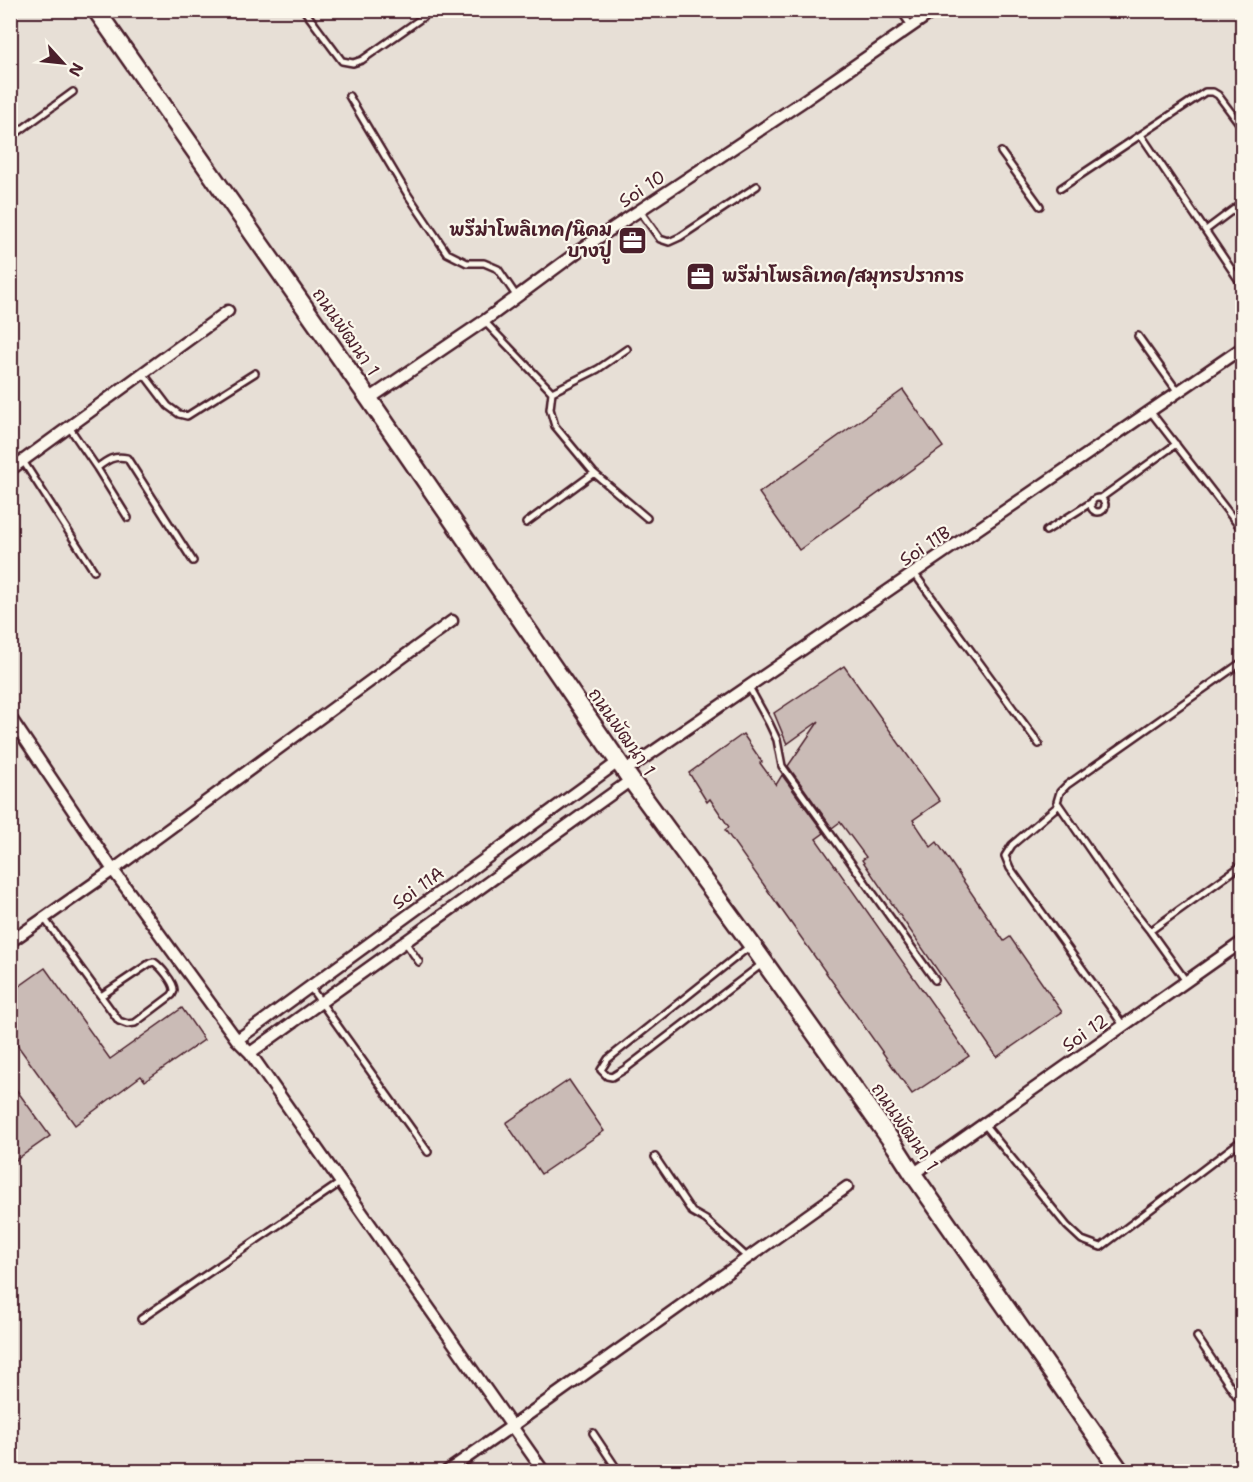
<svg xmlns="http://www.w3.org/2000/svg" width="1253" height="1482" viewBox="0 0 1253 1482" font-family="'Shantell Sans','Playpen Sans Thai',sans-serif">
	<rect width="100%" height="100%" fill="#f4eee4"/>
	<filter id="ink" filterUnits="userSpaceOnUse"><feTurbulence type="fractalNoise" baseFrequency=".0167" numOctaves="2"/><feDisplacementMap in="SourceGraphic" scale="12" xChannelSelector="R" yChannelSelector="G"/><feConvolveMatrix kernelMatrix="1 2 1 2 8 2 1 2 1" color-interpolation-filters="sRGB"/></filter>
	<g filter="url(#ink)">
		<path fill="#e7dfd6" d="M11 11H1242V1471H11Z"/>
		<path fill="#cabbb6" stroke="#4a1f2b" stroke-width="1.5" d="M903 390 943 447 799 550 759 493Z
			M844 666 940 801 913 820 931 847 937 842 1004 941 1010 937 1062 1012 997 1057 862 860 866 857 840 822 832 828 788 766 819 721 787 744 774 713Z
			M743 734 762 762 760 763 776 785 782 775 824 833 816 839 969 1056 912 1094 725 830 729 827 710 799 707 802 689 773Z
			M45 968 110 1059 182 1008 204 1040 145 1081 141 1076 75 1125 10 1035V993Z
			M569 1080 604 1131 541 1174 506 1123Z
			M10 1081 50 1136 10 1164Z"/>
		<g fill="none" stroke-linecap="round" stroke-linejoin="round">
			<defs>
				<path id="lane" d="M304 10 342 61 353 63 362 60 433 10
					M900 10 912 27
					M349 96 408 195 447 253 467 263H484L498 269 517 297
					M10 135H14L73 92
					M1141 135 1242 285
					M1001 152 1040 206
					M1061 188 1205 92H1213L1218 95 1242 127
					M640 211 660 239 669 242 680 237 757 186
					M1206 230 1242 203
					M484 321 552 392 598 369 627 349
					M1138 336 1178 392
					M143 373 168 406 179 414 187 416 255 373
					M552 392 550 409 555 426 594 473 647 518
					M1150 411 1242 530
					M69 427 97 468 128 518
					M23 461 94 571
					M97 468C107 460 114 455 127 458L193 561
					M1101 498 1176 444
					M1091 505a7 7 0 1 1 14 0a7 7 0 1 1-14 0Z
					M526 523 594 473
					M1046 531 1092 502
					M914 573 1039 744
					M749 687 769 723 777 740 782 766 935 980
					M1059 805 1012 845 1005 856 1010 868 1123 1025
					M44 918 119 1021 127 1024 135 1023 172 995C173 993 174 992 174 990 174 982 160 966 154 962L150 963 101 996
					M1150 931 1119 892 1057 802 1060 792 1067 785 1242 662
					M405 942 419 962
					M750 946 608 1059 601 1070 607 1076 612 1077 625 1069 762 964
					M1186 981 1150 931 1242 865
					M310 987 428 1152
					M984 1124 1067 1226 1082 1240 1101 1247 1242 1140
					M655 1157 692 1212 706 1220 748 1258
					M141 1319 340 1183
					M1197 1337 1242 1404
					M593 1433 619 1472"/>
				<path id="street" d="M369 399 484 321 580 250 802 102 935 10
					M10 470 228 311
					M10 717 113 870 237 1040 250 1053 544 1472
					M625 771 1242 348
					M10 942 113 870 452 621
					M237 1040 618 762
					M250 1053 631 780
					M913 1174 1242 942
					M446 1472 512 1426 847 1187"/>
				<path id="secondary" d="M96 10 369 399 631 780 752 945 895 1146 913 1174 1121 1472"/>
			</defs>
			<use href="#lane" stroke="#4a1f2b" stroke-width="10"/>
			<use href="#street" stroke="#4a1f2b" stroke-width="15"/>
			<use href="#secondary" stroke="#4a1f2b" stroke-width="21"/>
			<use href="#lane" stroke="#fbf7ec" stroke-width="5"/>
			<use href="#street" stroke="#fbf7ec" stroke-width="10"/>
			<use href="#secondary" stroke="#fbf7ec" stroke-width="16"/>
		</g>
	</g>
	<defs>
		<symbol id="office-square" viewBox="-11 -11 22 22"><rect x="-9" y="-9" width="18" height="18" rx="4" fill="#4a1f2b" stroke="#fbf7ec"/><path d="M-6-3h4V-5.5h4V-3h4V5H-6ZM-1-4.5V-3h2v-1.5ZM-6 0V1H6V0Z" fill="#fff"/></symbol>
	</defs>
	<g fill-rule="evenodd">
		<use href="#office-square" x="616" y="224" width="33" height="33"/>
		<use href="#office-square" x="684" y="260" width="33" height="33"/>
	</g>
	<g text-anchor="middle" stroke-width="4.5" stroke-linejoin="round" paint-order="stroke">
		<g font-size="18" fill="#4a1f2b" stroke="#fbf7ec">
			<text transform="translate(642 189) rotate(-34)" y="6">Soi 10</text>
			<text transform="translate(346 332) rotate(55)" y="6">ถนนพัฒนา 1</text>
			<text transform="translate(925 546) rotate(-34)" y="6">Soi 11B</text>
			<text transform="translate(622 732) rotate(55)" y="6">ถนนพัฒนา 1</text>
			<text transform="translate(418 888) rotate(-36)" y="6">Soi 11A</text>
			<text transform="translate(1085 1033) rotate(-35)" y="6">Soi 12</text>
			<text transform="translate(905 1127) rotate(55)" y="6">ถนนพัฒนา 1</text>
		</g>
		<g font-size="18" font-weight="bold" fill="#4a1f2b" stroke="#fbf7ec" text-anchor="end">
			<text x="612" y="236">พรีม่าโพลิเทค/นิคม<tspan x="612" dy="21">บางปู</tspan></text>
			<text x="722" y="282" text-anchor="start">พรีม่าโพรลิเทค/สมุทรปราการ</text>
		</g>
	</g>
	<rect width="1253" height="1482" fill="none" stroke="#fbf7ec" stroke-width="36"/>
	<rect x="18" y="18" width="1217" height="1446" fill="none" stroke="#4a1f2b" stroke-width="2" filter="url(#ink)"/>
	<g transform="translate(63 63) rotate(117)" stroke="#fbf7ec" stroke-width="4.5" paint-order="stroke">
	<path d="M0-4.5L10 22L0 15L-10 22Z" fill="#4a1f2b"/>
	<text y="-9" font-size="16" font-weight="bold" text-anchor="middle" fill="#4a1f2b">N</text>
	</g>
</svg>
